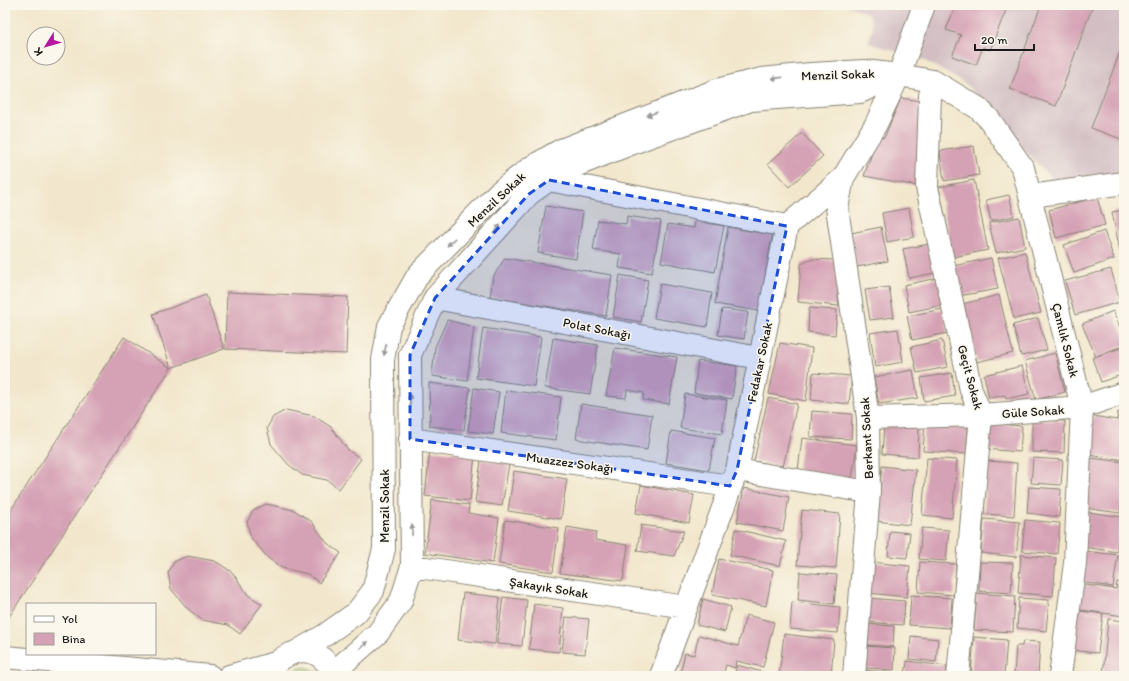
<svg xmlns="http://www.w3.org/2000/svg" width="1129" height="681" viewBox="0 0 1129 681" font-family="Itim,sans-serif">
	<rect width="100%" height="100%" fill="#fbf7ec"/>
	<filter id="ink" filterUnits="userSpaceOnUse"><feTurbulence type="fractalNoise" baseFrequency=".025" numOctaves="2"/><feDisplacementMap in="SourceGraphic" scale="8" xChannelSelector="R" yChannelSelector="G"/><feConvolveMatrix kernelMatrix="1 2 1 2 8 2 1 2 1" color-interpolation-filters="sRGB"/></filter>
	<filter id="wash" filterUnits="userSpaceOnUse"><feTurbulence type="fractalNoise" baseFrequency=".012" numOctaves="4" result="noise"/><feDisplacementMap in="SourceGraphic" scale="16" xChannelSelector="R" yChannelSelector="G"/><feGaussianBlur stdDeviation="0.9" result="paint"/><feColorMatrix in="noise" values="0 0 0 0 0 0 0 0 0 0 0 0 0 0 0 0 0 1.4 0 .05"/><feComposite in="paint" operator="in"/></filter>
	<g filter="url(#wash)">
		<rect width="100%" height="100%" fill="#f2e7cc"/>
		<path fill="#d2bec3" d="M846 5H1124V172L1052 180 966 84 922 59 868 43 873 28 869 14Z"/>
		<path fill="#9fc16b" stroke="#5e6e44" d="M306 667 312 669 322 676H288C294 670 298 668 306 667Z"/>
		<g id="blocks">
			<path fill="#d5a2b5" d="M956 5H1008L990 50 983 47 976 65 952 56 961 35 946 30Z
				M1041 5H1093L1056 106 1010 89Z
				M1124 41V140L1091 128Z
				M901 98 920 101 918 186 864 176 878 136 884 138Z
				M802 133 823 156 789 187 768 164Z
				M974 146 979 175 944 181 940 151Z
				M974 180 988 250 953 257 939 187Z
				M1009 195 1014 216 991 221 986 200Z
				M1097 197 1105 225 1056 238 1049 210Z
				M546 206 583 212 576 259 538 253Z
				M909 208 914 237 887 242 882 213Z
				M1124 210V255L1121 256 1112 212Z
				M627 216 661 221 652 273 619 268 621 254 593 250 598 220 626 224Z
				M1019 217 1025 247 996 253 989 223Z
				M695 221 724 226 715 272 661 262 668 224 694 228Z
				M728 227 772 235 759 311 715 304Z
				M881 227 888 261 857 267 851 233Z
				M1104 231 1114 259 1074 273 1064 245Z
				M929 244 935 273 909 278 903 249Z
				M1025 252 1041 313 1014 319 998 258Z
				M505 258 612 275 606 316 490 297 493 277Z
				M991 258 998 289 959 296 953 266Z
				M813 259 835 260 839 306 798 302 801 264Z
				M1111 269 1120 302 1075 315 1065 281Z
				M620 275 648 280 641 322 613 317Z
				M938 278 944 305 909 312 904 285Z
				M660 284 712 293 707 327 654 318Z
				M889 287 894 317 870 320 865 290Z
				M227 292 348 297 346 354 225 349Z
				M206 295 224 349 171 368 153 314Z
				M999 295 1013 353 977 362 962 304Z
				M809 308 837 310 835 335 808 332Z
				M722 309 748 312 744 339 718 335Z
				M943 309 948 333 912 340 907 316Z
				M1113 311 1124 337V345L1097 356 1124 347V374L1101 382 1092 358 1096 357 1082 324Z
				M1038 318 1047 350 1021 356 1013 325Z
				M447 320 474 327 467 381 432 376 435 347Z
				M483 328 541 337 534 386 476 378Z
				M898 329 903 362 875 367 870 333Z
				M124 337 171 368 5 623V519Z
				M553 338 598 345 590 394 545 388Z
				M942 340 948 367 917 373 911 347Z
				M780 343 812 348 806 401 769 394Z
				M615 348 677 357 669 404 643 400 644 393 627 390 626 398 606 396Z
				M1055 353 1065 392 1036 400 1025 361Z
				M698 361 737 366 732 399 694 393Z
				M1022 366 1029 394 1006 399 1005 395 989 398 984 375Z
				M913 370 918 398 879 404 874 377Z
				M813 373 852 376 849 404 811 400Z
				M952 373 955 396 924 401 921 378Z
				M429 383 470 388 464 430 430 426Z
				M474 388 499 392 493 434 468 431Z
				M506 390 561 397 556 440 501 433Z
				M685 394 727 400 722 434 680 428Z
				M768 398 797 404 783 467 754 461Z
				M581 404 652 415 647 450 576 439Z
				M286 410 314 416 331 427 348 450 361 459 339 489 327 480 302 475 288 464 271 444 267 428 273 417Z
				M812 411 852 414 851 439 810 437Z
				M1118 412H1124V460L1088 455 1093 416 1117 420Z
				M1032 420 1065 421 1064 453 1032 452Z
				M987 423 1022 426 1020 452 985 449Z
				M925 424 968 427 966 454 923 451Z
				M884 425 919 427 918 457 882 454Z
				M671 431 715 438 709 470 666 463Z
				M802 438 857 445 852 478 798 470Z
				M430 450 475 455 470 501 425 496Z
				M927 458 957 460 952 518 922 515Z
				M1033 458 1063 460 1061 485 1031 483Z
				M1091 458 1124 462V482L1120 513 1084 508Z
				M481 460 509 464 502 506 475 502Z
				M987 461 1017 463 1014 516 984 514Z
				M882 466 916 470 910 525 876 521Z
				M514 471 567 479 561 519 508 511Z
				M641 485 694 495 689 523 636 513Z
				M1029 487 1061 489 1059 517 1027 513Z
				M744 488 789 497 783 531 737 522Z
				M432 500 469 505 468 513 499 518 493 563 425 553Z
				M266 504 294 510 311 521 327 543 341 553 319 583 308 574 282 568 268 558 251 538 247 522 253 511Z
				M802 510 840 514 836 568 797 565Z
				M1088 512 1122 517 1117 552 1083 547Z
				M984 519 1020 522 1016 557 981 553Z
				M505 520 559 528 553 572 499 564Z
				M1025 520 1060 523 1057 554 1022 551Z
				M641 525 684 531 674 556 637 551Z
				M567 527 596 532 595 540 628 545 623 581 560 573Z
				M922 528 949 530 946 561 919 559Z
				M736 529 786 541 780 566 730 555Z
				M890 531 910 533 907 558 888 556Z
				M1084 551 1118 555 1113 587 1080 582Z
				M1021 555 1056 558 1053 596 1018 593Z
				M187 556 215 561 232 572 248 595 262 604 240 634 228 625 202 620 188 609 171 589 168 573 174 562Z
				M719 559 773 570 766 606 712 595Z
				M870 562 910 566 907 597 867 593Z
				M920 562 956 564 954 595 918 592Z
				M980 562 1013 563 1011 593 979 591Z
				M800 572 837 575 834 604 798 600Z
				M1117 582 1124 583V616L1074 609 1078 584 1116 589Z
				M463 593 500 597 495 644 458 640Z
				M977 593 1015 596 1013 632 974 630Z
				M911 595 952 598 950 628 909 625Z
				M503 597 527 600 522 646 497 644Z
				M868 598 905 601 903 625 867 622Z
				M1019 598 1049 600 1046 631 1017 628Z
				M703 599 731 607 725 632 697 625Z
				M792 602 840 607 838 633 790 629Z
				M534 604 563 608 559 652 529 649Z
				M1074 610 1103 614 1098 653 1069 650Z
				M746 615 774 622 763 667 736 661 735 668 726 665 723 676H687L680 674 685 653 694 655 699 635 738 646Z
				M566 617 589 619 585 654 562 652Z
				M1108 619 1124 621V676H1103Z
				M866 624 894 626 893 647 865 645Z
				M784 634 834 640 831 676H779Z
				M911 636 938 639 936 662 909 659Z
				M974 637 1007 640 1004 676H971Z
				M1023 641 1040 642 1038 676H1014L1016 646H1022Z
				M864 646 895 648 894 670 863 668Z
				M907 661 947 666 946 676H905Z
				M737 665 762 672 761 676H734Z
				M861 670 904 674 903 676H861Z"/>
		</g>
	</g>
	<g filter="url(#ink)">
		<use href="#blocks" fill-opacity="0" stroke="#878274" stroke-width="1"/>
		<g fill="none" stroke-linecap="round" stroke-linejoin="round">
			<defs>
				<path id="minor" d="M933 81 930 96 927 187 971 390 981 415 958 676
					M843 178 837 208 868 418 869 492 854 676
					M549 180 787 226
					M1031 196 1124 183
					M435 298 759 358
					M868 418 981 415 1082 407 1124 393
					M410 439 730 486
					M737 470 869 492
					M412 566 686 607
					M296 652 325 635 356 613 373 591 384 549 383 360 389 326 418 275 498 193 530 168 561 150 717 90 762 79 811 74 864 71 899 75 933 81 978 108 989 119 1023 168 1082 407 1075 563 1060 676
					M5 657 210 676
					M335 671 378 633 401 601 412 566 410 355 435 298 529 194 562 171 643 139 751 100 860 92 897 75
					M229 676 275 663
					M268 676C276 657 299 645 318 655 321 657 325 661 327 663 332 668 335 670 337 676
					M661 676 737 470 787 226 843 178 876 124 899 75 924 5"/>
			</defs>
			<use href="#minor" stroke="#878274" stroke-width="24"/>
			<use href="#minor" stroke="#fff" stroke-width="22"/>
		</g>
		<defs><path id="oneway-solid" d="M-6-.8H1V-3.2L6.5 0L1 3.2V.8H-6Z"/></defs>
		<g fill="#999">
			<use href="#oneway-solid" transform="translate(777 78) rotate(174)"/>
			<use href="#oneway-solid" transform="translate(652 114) rotate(160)"/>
			<use href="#oneway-solid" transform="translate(497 229) rotate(-48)"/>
			<use href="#oneway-solid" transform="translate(451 242) rotate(134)"/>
			<use href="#oneway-solid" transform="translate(385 350) rotate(101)"/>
			<use href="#oneway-solid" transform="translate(410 400) rotate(-90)"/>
			<use href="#oneway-solid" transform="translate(412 530) rotate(-91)"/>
			<use href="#oneway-solid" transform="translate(364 645) rotate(-41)"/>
		</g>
	</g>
	<path fill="#1d4ed8" fill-opacity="0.2" stroke="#1d4ed8" stroke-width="3" stroke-dasharray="8 5" stroke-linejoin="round" d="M549 180 787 226 737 470 730 486 410 439V355L435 298 529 194Z"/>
	<g text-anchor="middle" stroke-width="3" stroke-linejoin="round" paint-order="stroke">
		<g font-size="13" fill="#1c1c1c" stroke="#fbf7ec">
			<text transform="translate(838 74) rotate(-2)" y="5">Menzil Sokak</text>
			<text transform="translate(496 199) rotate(-43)" y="5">Menzil Sokak</text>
			<text transform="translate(597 328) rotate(11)" y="5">Polat Sokağı</text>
			<text transform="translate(1066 340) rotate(76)" y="5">Çamlık Sokak</text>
			<text transform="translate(759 362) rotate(-78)" y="5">Fedakar Sokak</text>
			<text transform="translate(971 377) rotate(75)" y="5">Geçit Sokak</text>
			<text transform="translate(1033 411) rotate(-4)" y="5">Güle Sokak</text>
			<text transform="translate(866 438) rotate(-93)" y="5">Berkant Sokak</text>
			<text transform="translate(570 462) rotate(8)" y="5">Muazzez Sokağı</text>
			<text transform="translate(384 506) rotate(-90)" y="5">Menzil Sokak</text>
			<text transform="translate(549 587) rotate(9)" y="5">Şakayık Sokak</text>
		</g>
	</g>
	<rect width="1129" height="681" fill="none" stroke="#fbf7ec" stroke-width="20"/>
	<rect x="26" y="603" width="130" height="52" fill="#fbf7ec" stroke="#a29f99"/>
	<rect x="34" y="616" width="20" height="6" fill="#ffffff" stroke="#a29f99"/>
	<text x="62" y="623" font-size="12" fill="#1c1c1c">Yol</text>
	<rect x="34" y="633" width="20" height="12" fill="#d5a2b5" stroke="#a29f99"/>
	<text x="62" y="643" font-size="12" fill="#1c1c1c">Bina</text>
	<g transform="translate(46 46) rotate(233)"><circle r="19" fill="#fbf7ec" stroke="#a29f99"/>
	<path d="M0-3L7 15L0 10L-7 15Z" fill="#b5179e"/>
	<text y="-6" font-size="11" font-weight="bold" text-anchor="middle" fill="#1c1c1c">K</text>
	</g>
	<path d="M975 44v6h59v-6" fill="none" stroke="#1c1c1c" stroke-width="2"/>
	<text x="981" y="44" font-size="12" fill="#1c1c1c" stroke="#fbf7ec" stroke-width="3" paint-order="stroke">20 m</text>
</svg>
